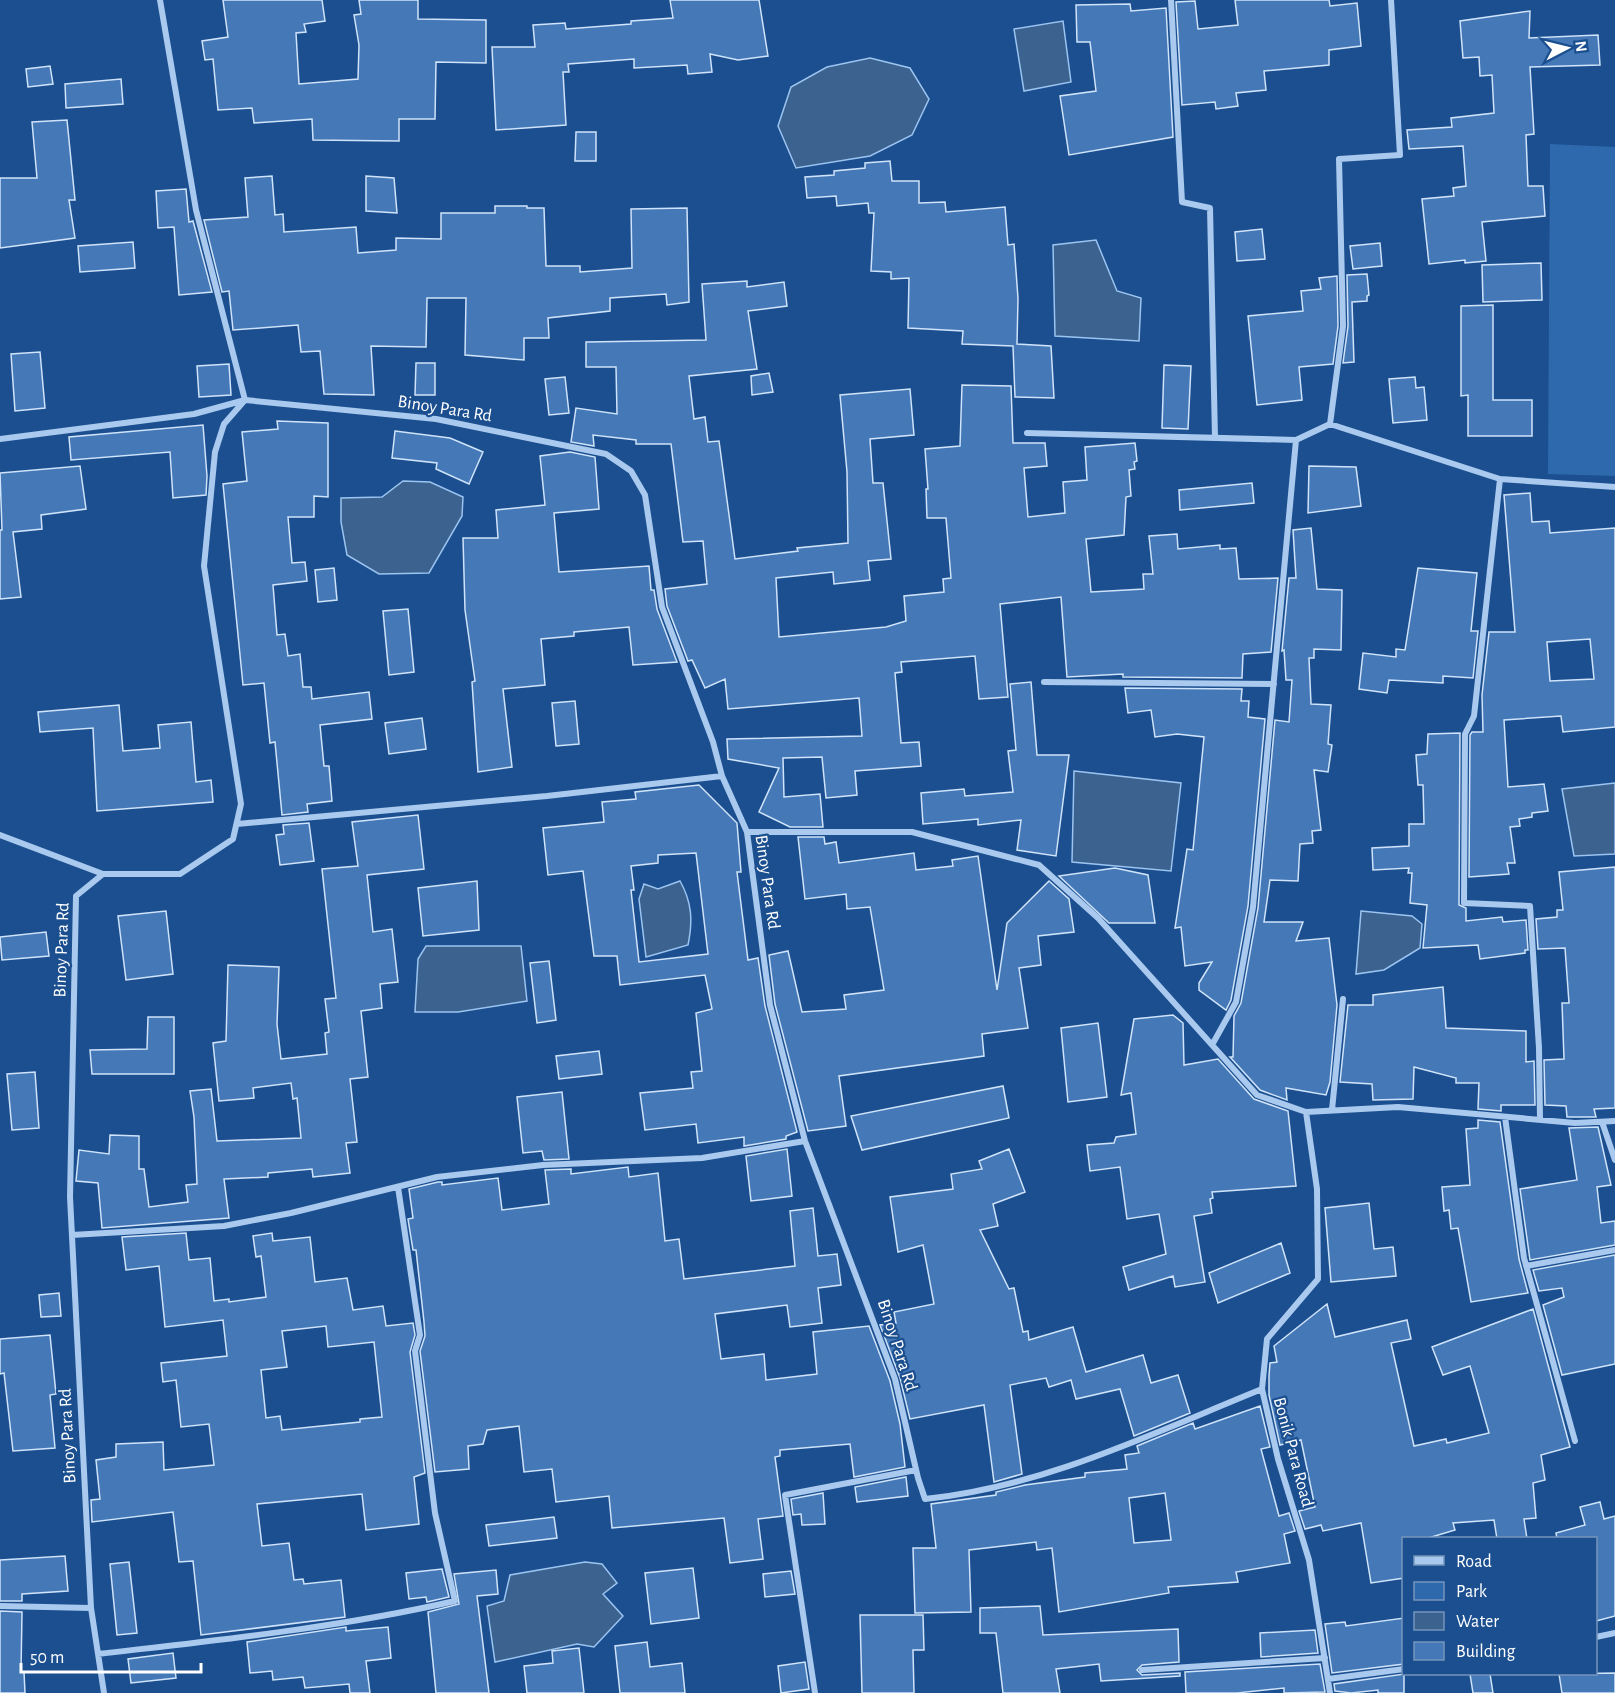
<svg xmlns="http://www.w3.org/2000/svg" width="1615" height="1693" viewBox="0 0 1615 1693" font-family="'Alegreya Sans',sans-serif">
	<rect width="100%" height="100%" fill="#1b4f8f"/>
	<path fill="#2e69ad" d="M1550 144 1615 147V476L1548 474Z"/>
	<path fill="#3c6290" stroke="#9cc4f0" stroke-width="1.5" d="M1063 21 1071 82 1024 91 1014 29Z
		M870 58 910 68 929 99 912 135 870 156 796 168 778 126 791 87 827 67Z
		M1096 240 1117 291 1141 298 1139 341 1055 336 1053 245Z
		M403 481 430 482 463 497 462 516 429 573 379 574 347 555 341 522V498L382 497Z
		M1074 771 1181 783 1171 871 1072 862Z
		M1615 783V854L1574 856 1562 789Z
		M680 881C692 902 693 921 688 945L646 957 639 899 644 884 658 889Z
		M1361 911 1412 916 1422 924 1420 948 1384 970 1356 974Z
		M426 946H521L527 1001 458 1012H415L418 959Z
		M585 1562 602 1564 617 1583 603 1594 623 1616 594 1647 577 1644 495 1662 487 1606 504 1601 510 1575Z"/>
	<path fill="#4478b7" stroke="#cfe3fa" stroke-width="1.5" fill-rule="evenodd" d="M223 0H322L325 21 304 24 306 32 296 33 299 84 358 79 359 45 354 15 361 14 359 0H418V19L486 20V63L436 62 435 119H399V141L313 140 312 119 254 123 252 108 218 110 213 59 205 60 202 41 228 37Z
		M670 0H759L768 56 738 60 710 54 712 72 688 74 687 65 634 68V59L568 64 569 72H563L566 125 496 130 492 47H535L533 25 565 23 566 29 631 24V21L673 18Z
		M1235 0H1329L1330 6 1357 3 1361 46 1329 50V65L1264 71 1266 90 1236 93 1238 106 1216 109 1215 102 1182 105 1176 2 1195 1 1198 29 1238 25Z
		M1130 4 1131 11 1166 8 1173 137 1069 155 1060 96 1096 91 1090 42H1077L1076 5Z
		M1530 11 1529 38 1598 35 1600 65 1530 67 1534 134 1526 135 1528 186H1543L1545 216 1482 222 1486 261 1465 263V260L1429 264 1422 199 1454 196 1453 188 1466 186 1463 146 1409 149 1407 130 1452 127 1451 118 1494 113 1492 75 1480 76 1479 57 1463 58 1460 21Z
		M50 66 53 84 28 87 26 69Z
		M121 79 123 104 66 108 65 84Z
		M67 120 75 200H69L75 238 0 248V178H37L32 122Z
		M576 132H596V161H575Z
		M890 161 892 181H919V203L945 202 946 212 1005 207 1008 245 1014 244 1018 298 1017 344 1051 346 1054 398 1015 397 1013 346 962 344 963 331 908 328 909 278 891 279V272L871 271 874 213H869L868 203 837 206 836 196 807 198 805 177 834 175V171L865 168V163Z
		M272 176 275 215 283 214 284 232 356 227 358 253 396 250V238L441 239V213H495V206H527V208H544L546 266H580V272L632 268 631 209 687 208 689 302 667 305 666 294 610 298V311L548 318 549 338H524V360L465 355 466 298H427L426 347 371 346 374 395 324 394 320 351 301 352 298 325 233 330 229 291 222 292 204 220 248 217 245 178Z
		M366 176 394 178 397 213 366 211Z
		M186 189 189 222 193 221 212 292 179 295 174 227 158 228 156 191Z
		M1262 229 1265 259 1237 261 1235 232Z
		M133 242 135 268 80 272 78 246Z
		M1380 243 1382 266 1353 269 1350 246Z
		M1541 263 1542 300 1483 302 1482 265Z
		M1367 274 1369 295 1367 296V301L1352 302 1354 362 1343 363 1348 326 1347 275Z
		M1337 276 1338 326 1333 364 1299 367 1302 400 1257 405 1248 316 1303 311 1301 291 1321 289 1319 278Z
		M747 281V287L784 282 787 306 748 311 757 369 689 376 694 419 705 417 708 442 719 441 735 559 798 551 797 548 848 543 847 472 840 395 910 389 914 435 870 439 873 483H883L891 559 868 561 870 580 834 584 833 572 776 578 779 637 886 627 906 621 904 596 944 592 943 579 951 578 946 518H927L926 489H928L925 449 960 446 962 385 1011 386 1013 443H1045L1047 466 1024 468 1028 517 1065 513 1063 482 1087 480 1085 447 1135 443 1137 461 1134 462 1135 469 1129 470 1131 496 1126 497 1124 535 1086 539 1091 592 1144 589 1143 574H1153L1149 536 1177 534 1178 549 1220 545V549L1236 548 1239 579 1278 578 1271 652 1243 654 1242 678 1123 677V674L1067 677 1061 597 1000 604 1008 697 979 699 975 656 901 662 902 672 895 673 901 743 919 742 921 766 855 771 857 795 826 798 822 757 783 758 784 797 820 794 823 827H790L759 812 779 768 728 759 727 739 862 736 859 698 728 709 725 679 705 688 692 660 688 661 667 606 665 589 707 584 703 541 683 542 671 444H636V440L593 435 594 446 571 442 576 408 617 414 616 367H586V342L706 340 702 284Z
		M1493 305V400H1532V436H1468V395L1461 396V306Z
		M40 352 45 408 15 411 11 354Z
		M416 363H435V395H415Z
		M229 364 231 395 199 397 197 366Z
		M1164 365 1191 366 1188 429 1162 428Z
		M769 373 773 392 752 395 751 376Z
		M565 377 569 413 549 415 545 379Z
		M1415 377 1416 388 1424 387 1427 420 1393 423 1389 379Z
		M277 421 328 423V497L314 496V517H288L292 563 305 562 307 581 273 585 277 635 285 634 288 656 300 654 303 687H311L312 699 369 692 372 719 320 725 324 766H329L332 801 307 804 308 812 282 815 275 742 270 743 264 683 243 685 223 484 247 481 242 432 278 429Z
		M203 425 207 476 206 495 173 498 170 452 71 460 69 437Z
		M395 431 450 438 483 452 469 484 436 469 437 463 392 458Z
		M570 452 595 457 599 509 554 513 559 572 649 566 651 590H654L657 609 677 662 633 665 629 627 574 632V636L541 639 545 685 503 689 512 767 478 772 472 682 475 681 465 610 463 538H498L496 510 545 505 540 456Z
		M80 466 86 509 41 515 42 529 13 532 21 597 0 599V530H2L0 473Z
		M1309 466 1356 467 1361 506 1308 513Z
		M1252 483 1254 503 1180 510 1179 490Z
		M1530 493 1532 522 1549 521 1550 533 1615 528V727L1563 732 1561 716 1504 720 1508 787 1544 784 1548 811 1532 813V817L1519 819 1520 826 1510 827 1515 863H1507L1509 874 1469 877 1470 735 1472 732H1483L1482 695 1489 632H1515L1504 495ZM1590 639 1594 679 1550 681 1547 642Z
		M1311 528 1317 589 1342 590 1341 650 1314 649V658H1309L1311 704 1331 705 1328 744 1332 745 1328 772 1314 770 1321 830 1312 831 1313 843 1300 844 1298 881 1270 880 1264 922H1303L1296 941 1329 938 1337 1005 1330 1082 1326 1095 1286 1088 1287 1100 1260 1090 1230 1057H1233L1234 1016 1241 1003 1258 908 1275 720 1289 722 1292 680H1286L1284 650 1282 651 1289 578H1296L1293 530Z
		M334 568 337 600 318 602 315 570Z
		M1418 568 1477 573 1471 631H1478L1473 678 1443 676V683L1389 680 1387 693 1359 689 1363 653 1396 657V649L1405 650Z
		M408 609 414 672 389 675 383 611Z
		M1031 682 1037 755H1069L1056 856 1017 850 1021 820 978 825V819L923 824 921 793 964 789 965 796 1013 792 1008 751 1016 750 1010 684Z
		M1125 688 1242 689 1241 701H1249L1248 717 1265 719 1248 906 1231 1000 1226 1010 1199 990V983L1212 962 1185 966 1181 927 1175 928 1187 849 1193 850 1204 737 1177 734 1155 737 1151 710 1128 713Z
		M575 701 579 744 556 746 552 703Z
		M119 705 123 751 160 748 158 725 191 722 196 782 211 780 213 802 97 811 93 728 40 732 38 712Z
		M422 718 426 749 389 754 385 723Z
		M1460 733 1459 905 1466 908V921L1502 917 1503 922 1526 920 1528 950H1525V953L1480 959 1478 945 1423 948 1427 905 1410 903 1412 873H1408L1409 868 1373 870 1372 848 1409 846V824H1424L1423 785H1418L1416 755 1427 754 1428 734Z
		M699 785 737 823 741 872H737L748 960 758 958 765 1006 797 1132 786 1136V1139L744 1146V1137L698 1143 696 1124 645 1130 640 1093 693 1088 691 1072 702 1071 696 1013 712 1009 705 975 620 985 617 956H594L583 871 548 875 543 828 604 822 602 802 636 799 635 792ZM696 853 708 954 639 962 631 890H634L631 866 658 863V855Z
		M418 815 424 869 367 875 373 932 392 929 398 982 380 984 382 1008 361 1011 368 1077 350 1079 357 1142 346 1143 350 1173 313 1177 312 1169 268 1173V1177L224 1179 229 1218 102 1228 98 1183 76 1181 79 1150 109 1154 110 1135 139 1136V1169H144L149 1207 188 1202 186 1185 197 1184 194 1117 190 1091 211 1089 217 1141 301 1138 297 1098 293 1099 291 1083 253 1088 254 1098 219 1101 213 1043 226 1041 228 965 279 967 277 1024 281 1059 327 1054 325 1033 329 1032 325 999 336 998 322 869 358 866 352 822Z
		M309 823 314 861 280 865 276 835 284 834 283 825Z
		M798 837H824L825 844 836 842 839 863 914 853 916 870 953 866 952 860 978 856 997 990 1007 923 1049 881 1069 899 1074 932 1038 936 1041 965 1019 968 1028 1028 982 1034 984 1056 839 1076 846 1126 808 1131 775 1004 769 955 788 951 802 1012 846 1009 844 995 884 990 870 907 847 909 846 894 805 899Z
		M1615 867V1108L1594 1109 1596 1117H1567L1566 1106 1545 1105 1544 1060 1564 1059 1562 1003H1569L1565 948 1538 949 1536 919 1557 917V910H1563L1559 872Z
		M1115 868 1148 875 1155 923H1109L1059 876Z
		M477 881 479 930 423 936 418 888Z
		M166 911 173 974 126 980 118 916Z
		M46 932 49 956 2 960 0 937Z
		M549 961 556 1020 537 1023 530 963Z
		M1443 987 1446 1028 1526 1031V1062L1534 1061 1535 1105H1501V1111L1478 1109 1479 1083H1456V1078L1414 1067 1413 1099 1373 1100 1372 1084 1340 1082 1348 1005H1373V995Z
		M1173 1015 1183 1023 1184 1065 1218 1059 1254 1099 1288 1111 1296 1186 1212 1192 1213 1198 1210 1199 1212 1213 1194 1216 1205 1282 1175 1287 1173 1276 1129 1290 1123 1267 1166 1254 1159 1214 1127 1219 1120 1167 1090 1171 1087 1145 1114 1143 1116 1137 1136 1134 1131 1093 1121 1095 1134 1019Z
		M148 1017H174V1074H92L90 1050 147 1049Z
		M1098 1023 1107 1097 1068 1102 1061 1028Z
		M599 1051 602 1074 559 1079 556 1056Z
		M35 1072 39 1128 12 1130 7 1074Z
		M1003 1086 1009 1118 862 1150 851 1116Z
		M562 1092 569 1159 544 1160 542 1151 523 1153 517 1097Z
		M1478 1120 1500 1122 1519 1259 1528 1293 1471 1302 1458 1228 1451 1229 1449 1210 1444 1211 1442 1187 1470 1185 1466 1129 1478 1128Z
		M1598 1127 1611 1185 1597 1187 1601 1223 1615 1221V1245L1530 1260 1520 1189 1577 1180 1569 1128Z
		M787 1149 792 1196 751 1201 746 1156Z
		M1009 1149 1025 1192 993 1204 998 1226 980 1230 1009 1289 1014 1288 1023 1332 1028 1331 1029 1340 1073 1327 1086 1372 1143 1355 1151 1383 1178 1375 1190 1413 1134 1436 1120 1389 1076 1399 1071 1380 1049 1387 1046 1378 1010 1385 1022 1474 994 1482 984 1405 910 1419 900 1378 880 1325 896 1323 894 1312 934 1304 923 1245 898 1252 890 1197 953 1189 951 1174 982 1169 979 1161Z
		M628 1167 629 1177 658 1173 665 1241 679 1239 684 1279 795 1266 790 1211 813 1208 818 1256 837 1254 841 1285 818 1288 822 1323 790 1327 787 1305 715 1314 721 1359 764 1354 766 1380 817 1374 813 1332 869 1326 890 1381 900 1424 905 1467 854 1477 850 1444 780 1450V1456L775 1457 783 1516 758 1519 763 1559 730 1563 724 1518 612 1528 609 1496 556 1502 552 1469 524 1472 519 1426 487 1430 483 1444 468 1446 469 1469 435 1472 420 1351 425 1336 424 1322 416 1250H413L408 1219 413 1218 409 1189 438 1182H442V1185L498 1178 502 1210 549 1204 545 1170 571 1169V1174Z
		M1369 1203 1374 1249 1393 1247 1396 1276 1331 1282 1325 1208Z
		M186 1233 189 1260 210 1258 214 1301 229 1299V1302L266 1297 261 1256 256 1257 253 1236 272 1233 273 1241 310 1237 315 1282 347 1278 353 1310 383 1306 386 1326 413 1323 415 1335 410 1352 425 1473 414 1477 419 1524 366 1530 362 1494 257 1504 262 1546 289 1543 294 1580 303 1579 304 1584 341 1580 345 1617 201 1635 193 1561 179 1562 173 1512 92 1522 91 1500 100 1499 96 1460 116 1457V1444L163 1442 164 1470 214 1465 209 1424 181 1427 176 1380 163 1382 161 1363 227 1356 223 1320 165 1327 159 1266 126 1270 122 1237ZM326 1326 328 1347 374 1342 382 1417 360 1419V1422L282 1430 280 1416 266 1418 261 1370 287 1367 282 1331Z
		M1281 1243 1290 1273 1218 1303 1209 1273Z
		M1615 1255V1364L1562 1375 1543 1305 1564 1297 1562 1288 1539 1291 1533 1270Z
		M59 1293 61 1316 41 1317 39 1295Z
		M1327 1304 1335 1337 1407 1320 1411 1339 1391 1343 1414 1446 1446 1439 1447 1443 1489 1433 1470 1366 1443 1375 1432 1347 1533 1309 1570 1447 1541 1455 1545 1480 1533 1483 1536 1518 1524 1519 1527 1539H1497L1494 1520 1453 1523 1455 1530 1425 1539H1404V1578L1371 1583 1361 1523 1323 1531 1321 1525 1305 1529 1299 1511 1315 1507 1301 1440 1280 1445 1269 1395V1376L1270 1363 1277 1362 1274 1346Z
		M50 1335 56 1394 50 1395 55 1448 13 1451 4 1373 0 1374V1339Z
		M1260 1406 1270 1447 1261 1449 1279 1516 1289 1513 1295 1531 1284 1534 1290 1563 1236 1572 1238 1582 1168 1587 1169 1593 1059 1612 1052 1548 1037 1550 1036 1542 969 1550 971 1612 915 1613 913 1548H936L931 1504 996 1495V1492L1025 1485 1085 1477V1473L1127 1469 1125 1455 1139 1453 1137 1446 1193 1423 1195 1429ZM1165 1493 1171 1540 1134 1543 1129 1498Z
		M906 1477 908 1496 857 1502 855 1487Z
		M823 1493 825 1524 802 1525 801 1514 793 1515 791 1499Z
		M1600 1502 1604 1519 1615 1516V1616L1596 1621V1539H1557L1556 1533 1585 1525 1580 1507Z
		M554 1517 557 1538 489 1546 486 1525Z
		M65 1556 68 1591 22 1594V1601H0V1560Z
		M129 1562 137 1633 117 1635 110 1564Z
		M693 1568 699 1618 651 1624 645 1573Z
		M442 1569 449 1597 427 1602 426 1597 409 1599 406 1573Z
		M496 1570 498 1594 477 1596 489 1693H436L428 1612 459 1604 454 1574Z
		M791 1571 795 1594 765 1597 763 1574Z
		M1040 1606 1043 1635 1178 1629 1179 1662 1142 1665 1137 1670 1142 1675 1180 1673V1676L1101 1681 1099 1664 1056 1669 1060 1693H1003L996 1633H980V1608Z
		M0 1611 22 1612 21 1672H24L25 1693H0Z
		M860 1615H923L924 1650H913L914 1693H862Z
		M1404 1618V1664L1332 1673 1325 1624 1345 1622 1346 1626Z
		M346 1627V1631L388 1627 391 1658 366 1661 370 1693H350L349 1684 305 1688 303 1677 273 1680 272 1671 250 1673 247 1642Z
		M1315 1630 1318 1653 1261 1657 1260 1633Z
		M647 1642 650 1667 682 1663 685 1693H620L615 1646Z
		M579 1648 584 1693H527L524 1666 553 1663 552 1651Z
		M173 1653 176 1678 131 1683 128 1659Z
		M805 1662 809 1689 781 1693 778 1666Z
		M1320 1664 1325 1692 1284 1693V1688L1237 1693H1186L1185 1672Z
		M1615 1673V1693H1562L1559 1674Z
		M1404 1674V1693H1378V1690L1351 1693 1335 1691 1334 1684Z
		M1470 1674H1490L1493 1693H1473Z"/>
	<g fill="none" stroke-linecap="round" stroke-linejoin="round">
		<path stroke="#a9c9ee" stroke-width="6" d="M1171 0 1182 202 1210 208 1215 438
			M1330 424 1500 479 1615 487
			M1027 433 1296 440
			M0 439 194 414 245 400 196 210 160 0
			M1500 479 1474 716 1465 734 1464 903 1530 906 1539 1048 1540 1120
			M1044 682 1274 684
			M237 824 547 796 722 776
			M747 832H912L1039 865 1098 918 1257 1095 1306 1112
			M0 835 103 874
			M1212 1045 1236 1002 1253 907 1296 440 1330 424 1343 326 1339 159 1400 155 1391 0
			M1332 1110 1343 999
			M1505 1117 1524 1258 1575 1441
			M1602 1122 1615 1160
			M72 1235 224 1226 291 1213 437 1177 543 1165 702 1158 805 1141
			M1526 1266 1615 1250
			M0 1606 91 1608
			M1596 1637 1615 1633
			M98 1654C218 1640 337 1628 455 1601L435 1513 415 1351 420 1335 398 1187
			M1142 1670 1325 1658
			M1328 1679 1404 1669
			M104 1693 91 1608 70 1197 76 896 103 874H180L233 839 241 804 204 566 215 452 224 424 245 400 436 419 606 454 631 471 645 495 662 607 713 742 722 776 747 832 770 1005 805 1141 895 1379 918 1478 925 1499C1043 1487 1153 1433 1262 1389
			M815 1693 785 1495 916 1470
			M1330 1693 1309 1560 1278 1459 1262 1389 1267 1339 1318 1279 1317 1189 1306 1112 1398 1107 1575 1123 1615 1121"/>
	</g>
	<g text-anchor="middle" stroke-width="4.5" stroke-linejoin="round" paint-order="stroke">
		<g font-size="18" fill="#fff" stroke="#1b4f8f">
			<text transform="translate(445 408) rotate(9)" y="6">Binoy Para Rd</text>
			<text transform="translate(768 882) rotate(82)" y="6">Binoy Para Rd</text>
			<text transform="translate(61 950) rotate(-88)" y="6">Binoy Para Rd</text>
			<text transform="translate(898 1345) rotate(72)" y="6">Binoy Para Rd</text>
			<text transform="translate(67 1436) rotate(-93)" y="6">Binoy Para Rd</text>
			<text transform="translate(1294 1452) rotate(75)" y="6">Bonik Para Road</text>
		</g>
	</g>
	<rect x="1402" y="1537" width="195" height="138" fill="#1b4f8f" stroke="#7695bc" stroke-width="1.5"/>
	<rect x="1414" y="1556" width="30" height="9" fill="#a9c9ee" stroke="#7695bc" stroke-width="1.5"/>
	<text x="1456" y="1567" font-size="18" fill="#ffffff">Road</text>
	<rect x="1414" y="1582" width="30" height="18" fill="#2e69ad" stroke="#7695bc" stroke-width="1.5"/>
	<text x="1456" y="1597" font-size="18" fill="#ffffff">Park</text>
	<rect x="1414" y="1612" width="30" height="18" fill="#3c6290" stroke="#7695bc" stroke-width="1.5"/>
	<text x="1456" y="1627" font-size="18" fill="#ffffff">Water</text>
	<rect x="1414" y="1642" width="30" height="18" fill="#4478b7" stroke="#7695bc" stroke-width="1.5"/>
	<text x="1456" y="1657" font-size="18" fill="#ffffff">Building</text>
	<g transform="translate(1567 48) rotate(83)" stroke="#1b4f8f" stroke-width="4.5" paint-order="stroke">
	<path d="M0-4.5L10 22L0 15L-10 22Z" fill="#ffffff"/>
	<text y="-9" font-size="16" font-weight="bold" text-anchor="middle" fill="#ffffff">N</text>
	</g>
	<path d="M21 1663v9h180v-9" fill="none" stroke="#ffffff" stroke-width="3"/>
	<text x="30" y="1663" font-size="18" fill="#ffffff" stroke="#1b4f8f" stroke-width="4.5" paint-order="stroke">50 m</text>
</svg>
